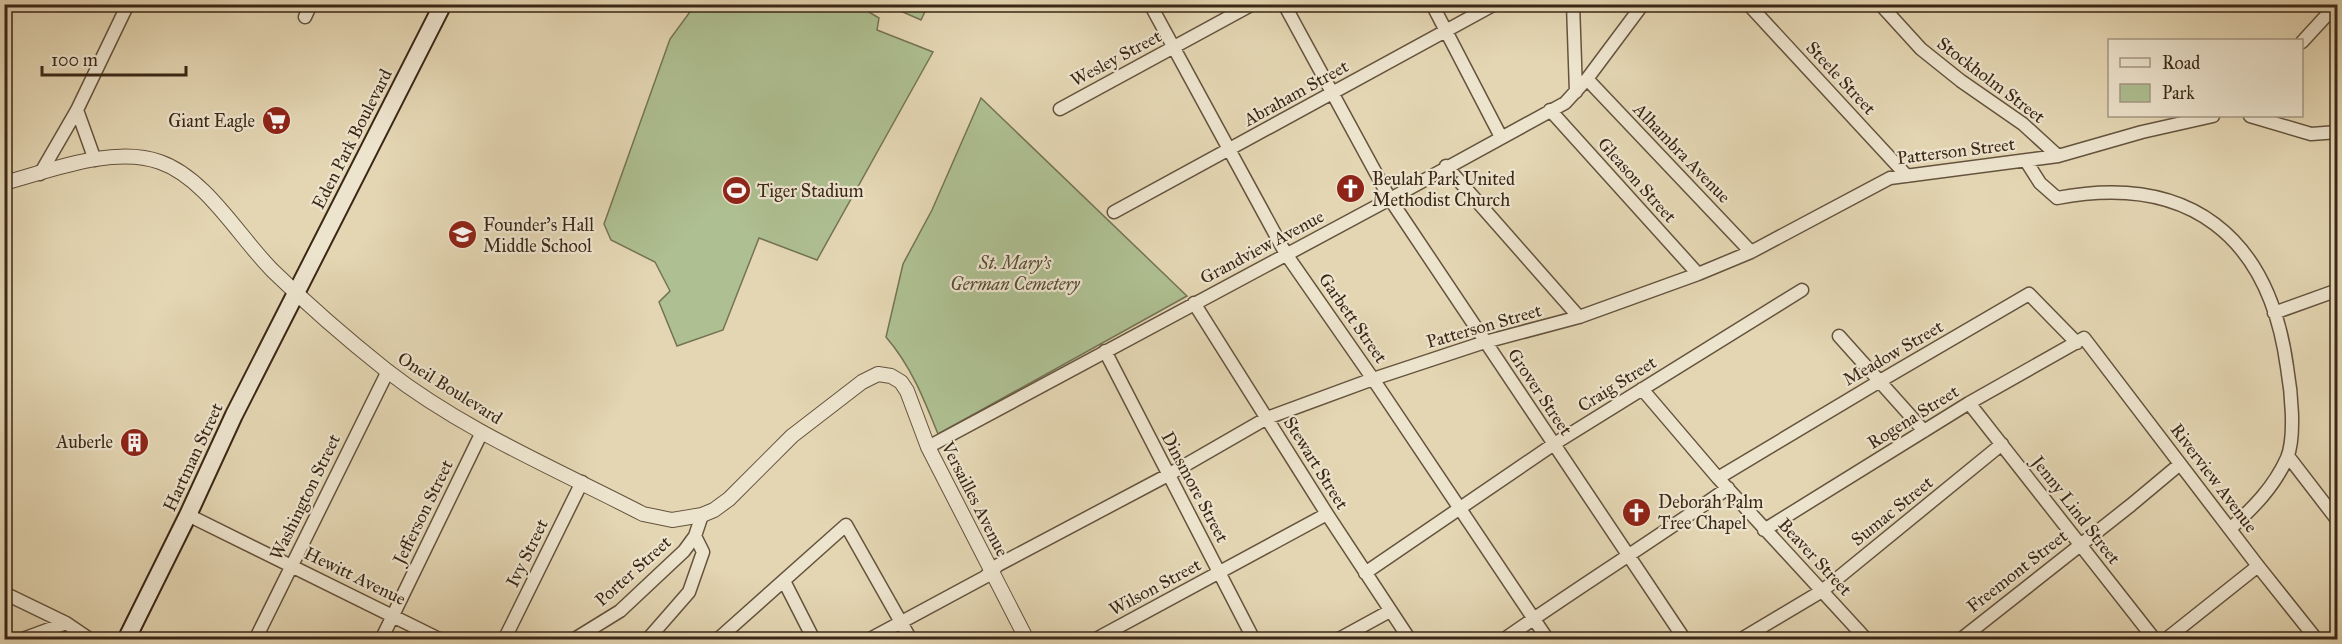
<svg xmlns="http://www.w3.org/2000/svg" width="2342" height="644" viewBox="0 0 2342 644" font-family="'IM FELL Great Primer',serif">
	<rect width="100%" height="100%" fill="#e4d6b3"/>
	<filter id="stains"><feTurbulence type="fractalNoise" baseFrequency=".00333" numOctaves="4"/><feColorMatrix values="0 0 0 0 .2 0 0 0 0 .09 0 0 0 0 .02 0 0 0 .5 -.17"/></filter>
	<radialGradient id="worn" r=".72"><stop offset=".6" stop-color="#630" stop-opacity="0"/><stop offset="1" stop-color="#630" stop-opacity=".3"/></radialGradient>
	<path fill="#aebf91" stroke="#747354" stroke-width="1.5" d="M695 5H857L879 18 877 30 933 52 817 260 759 238 723 330 677 346 659 302 670 291 655 262 611 240 604 224 670 39Z
		M887 5H928L921 20Z
		M981 98 1187 296 938 434C924 399 911 366 886 337L903 264 932 210Z"/>
	<g fill="none" stroke-linecap="round" stroke-linejoin="round">
		<defs>
			<path id="minor" d="M1150 4 1286 254 1373 379 1548 640
				M1284 4 1390 199 1685 640
				M1432 4 1501 137
				M1573 4 1576 92
				M1748 4 1907 176
				M1880 4 1921 49 1961 81 2023 124 2058 156
				M305 17 311 4
				M2302 42 2337 4
				M1587 79 1751 252
				M1060 109 1253 4
				M77 110 95 160
				M1550 110 1698 274
				M2250 116 2311 134 2338 132
				M2026 161 2040 183 2057 198C2189 173 2269 236 2287 367 2291 390 2296 436 2287 458 2274 487 2254 507 2230 529
				M1446 166 1579 317
				M40 174 77 110 128 4
				M1114 212 1495 4
				M1194 303 1327 514 1410 640
				M2274 313 2338 290
				M1839 336 1924 431
				M1105 351 1254 640
				M1642 389 1718 478 1867 640
				M1969 403 2155 640
				M928 447 1390 199 1565 103 1587 79 1643 4
				M2288 456 2338 521
				M1718 478 1880 381 2029 294 2077 343
				M188 515 441 640
				M1764 530 1969 403 2084 338 2258 566 2317 640
				M1365 573 1554 444 1802 290
				M784 581 814 640
				M4 593 66 623 91 640
				M648 639 689 592 703 552 695 536
				M20 640 66 623
				M255 640 388 371
				M381 640 482 432
				M504 640 582 482
				M573 640 620 611 684 551 695 536 702 515
				M717 640 846 525 911 640
				M868 640 985 577 998 565 1168 475 1267 418 1373 379 1485 342 1579 317 1698 274 1751 252 1890 178 2058 156 2142 132 2213 116
				M1094 640 1327 514
				M1337 640 1390 611
				M1503 640C1577 588 1654 540 1728 488
				M1740 640 1822 591 2002 444
				M1960 640 2131 505 2180 464
				M2165 640 2258 566"/>
			<path id="tertiary" d="M4 183C49 171 114 145 160 162 206 178 239 237 273 271 309 306 347 339 386 370 463 430 556 469 643 514L672 520 702 515 714 510 729 499 792 436 862 382 878 374 891 376 901 382 907 391 928 447 1027 640"/>
			<path id="secondary" d="M126 640 188 515 234 415 443 4"/>
		</defs>
		<use href="#minor" stroke="#64533d" stroke-width="15"/>
		<use href="#tertiary" stroke="#64533d" stroke-width="16"/>
		<use href="#secondary" stroke="#3a2716" stroke-width="20"/>
		<use href="#minor" stroke="#ede4ce" stroke-width="12"/>
		<use href="#tertiary" stroke="#ede4ce" stroke-width="14"/>
		<use href="#secondary" stroke="#ede4ce" stroke-width="16"/>
	</g>
	<defs>
		<symbol id="supermarket-disc" viewBox="-11 -11 22 22"><circle r="9.5" fill="#8f2418" stroke="#ede4ce"/><path d="M-6-5.5h2.5l.6 2H6L4.5 2H-2.5L-4.4-4H-6ZM-1.5 3.2a1.3 1.3 0 1 0 .1 0ZM3 3.2a1.3 1.3 0 1 0 .1 0Z" fill="#fff"/></symbol>
		<symbol id="church-disc" viewBox="-11 -11 22 22"><circle r="9.5" fill="#8f2418" stroke="#ede4ce"/><path d="M-1.2-6h2.4v3.5h3.3v2.4h-3.3V6h-2.4V-.1h-3.3v-2.4h3.3Z" fill="#fff"/></symbol>
		<symbol id="stadium-disc" viewBox="-11 -11 22 22"><circle r="9.5" fill="#8f2418" stroke="#ede4ce"/><path d="M0-5a6.5 5 0 1 0 0 10a6.5 5 0 1 0 0-10ZM-3.5-1.8h7v3.6h-7Z" fill="#fff"/></symbol>
		<symbol id="school-disc" viewBox="-11 -11 22 22"><circle r="9.5" fill="#8f2418" stroke="#ede4ce"/><path d="M0-5L7-2L0 1L-7-2ZM-4 1L0 2.5L4 1V4Q0 6-4 4Z" fill="#fff"/></symbol>
		<symbol id="building-disc" viewBox="-11 -11 22 22"><circle r="9.5" fill="#8f2418" stroke="#ede4ce"/><path d="M-4-6H4V6H1V3H-1V6H-4ZM-2.5-4.3h1.7v1.8h-1.7ZM.8-4.3h1.7v1.8H.8ZM-2.5-1h1.7V.8h-1.7ZM.8-1h1.7V.8H.8Z" fill="#fff"/></symbol>
	</defs>
	<g fill-rule="evenodd">
		<use href="#supermarket-disc" x="260" y="104" width="33" height="33"/>
		<use href="#church-disc" x="1334" y="172" width="33" height="33"/>
		<use href="#stadium-disc" x="720" y="174" width="33" height="33"/>
		<use href="#school-disc" x="446" y="218" width="33" height="33"/>
		<use href="#building-disc" x="118" y="426" width="33" height="33"/>
		<use href="#church-disc" x="1620" y="496" width="33" height="33"/>
	</g>
	<g text-anchor="middle" stroke-width="4.5" stroke-linejoin="round" paint-order="stroke">
		<g font-size="18" fill="#3a2716" stroke="#ede4ce">
			<text transform="translate(1116 58) rotate(-28)" y="6">Wesley Street</text>
			<text transform="translate(1841 78) rotate(47)" y="6">Steele Street</text>
			<text transform="translate(1991 80) rotate(37)" y="6">Stockholm Street</text>
			<text transform="translate(1296 93) rotate(-29)" y="6">Abraham Street</text>
			<text transform="translate(352 139) rotate(-63)" y="6">Eden Park Boulevard</text>
			<text transform="translate(1956 151) rotate(-7)" y="6">Patterson Street</text>
			<text transform="translate(1682 153) rotate(46)" y="6">Alhambra Avenue</text>
			<text transform="translate(1637 180) rotate(48)" y="6">Gleason Street</text>
			<text transform="translate(1262 247) rotate(-28)" y="6">Grandview Avenue</text>
			<text transform="translate(1353 318) rotate(55)" y="6">Garbett Street</text>
			<text transform="translate(1484 326) rotate(-16)" y="6">Patterson Street</text>
			<text transform="translate(1893 353) rotate(-30)" y="6">Meadow Street</text>
			<text transform="translate(1617 384) rotate(-32)" y="6">Craig Street</text>
			<text transform="translate(450 388) rotate(32)" y="6">Oneil Boulevard</text>
			<text transform="translate(1540 392) rotate(56)" y="6">Grover Street</text>
			<text transform="translate(1913 417) rotate(-32)" y="6">Rogena Street</text>
			<text transform="translate(193 457) rotate(-65)" y="6">Hartman Street</text>
			<text transform="translate(1316 463) rotate(58)" y="6">Stewart Street</text>
			<text transform="translate(2214 478) rotate(53)" y="6">Riverview Avenue</text>
			<text transform="translate(1195 487) rotate(62)" y="6">Dinsmore Street</text>
			<text transform="translate(305 497) rotate(-64)" y="6">Washington Street</text>
			<text transform="translate(975 499) rotate(63)" y="6">Versailles Avenue</text>
			<text transform="translate(2076 510) rotate(52)" y="6">Jenny Lind Street</text>
			<text transform="translate(1892 511) rotate(-39)" y="6">Sumac Street</text>
			<text transform="translate(423 512) rotate(-64)" y="6">Jefferson Street</text>
			<text transform="translate(527 553) rotate(-64)" y="6">Ivy Street</text>
			<text transform="translate(1815 557) rotate(47)" y="6">Beaver Street</text>
			<text transform="translate(633 571) rotate(-42)" y="6">Porter Street</text>
			<text transform="translate(2017 571) rotate(-38)" y="6">Freemont Street</text>
			<text transform="translate(355 576) rotate(26)" y="6">Hewitt Avenue</text>
			<text transform="translate(1155 587) rotate(-28)" y="6">Wilson Street</text>
		</g>
		<g font-size="18" fill="#3a2716" stroke="#ede4ce" text-anchor="start">
			<text x="255" y="127" text-anchor="end">Giant Eagle</text>
			<text x="1372" y="185">Beulah Park United<tspan x="1372" dy="21">Methodist Church</tspan></text>
			<text x="757" y="197">Tiger Stadium</text>
			<text x="483" y="231">Founder's Hall<tspan x="483" dy="21">Middle School</tspan></text>
			<text x="113" y="448" text-anchor="end">Auberle</text>
			<text x="1658" y="508">Deborah Palm<tspan x="1658" dy="21">Tree Chapel</tspan></text>
		</g>
		<g font-size="18" font-style="italic" fill="#574d35" stroke="#ede4ce">
			<text x="1015" y="269">St. Mary's<tspan x="1015" dy="21">German Cemetery</tspan></text>
		</g>
	</g>
	<rect width="2342" height="644" fill="none" stroke="#e4d6b3" stroke-width="24"/>
	<rect x="6" y="6" width="2330" height="632" fill="none" stroke="#3a2716" stroke-width="3"/>
	<rect x="12" y="12" width="2318" height="620" fill="none" stroke="#3a2716" stroke-width="1.5"/>
	<rect x="2108" y="39" width="195" height="78" fill="#ede4ce" stroke="#a59884" stroke-width="1.5"/>
	<rect x="2120" y="58" width="30" height="9" fill="#ede4ce" stroke="#a59884" stroke-width="1.5"/>
	<text x="2162" y="69" font-size="18" fill="#3a2716">Road</text>
	<rect x="2120" y="84" width="30" height="18" fill="#aebf91" stroke="#a59884" stroke-width="1.5"/>
	<text x="2162" y="99" font-size="18" fill="#3a2716">Park</text>
	<path d="M42 66v9h144v-9" fill="none" stroke="#3a2716" stroke-width="3"/>
	<text x="51" y="66" font-size="18" fill="#3a2716" stroke="#ede4ce" stroke-width="4.5" paint-order="stroke">100 m</text>
	<rect width="100%" height="100%" filter="url(#stains)"/>
	<rect width="100%" height="100%" fill="url(#worn)"/>
</svg>
